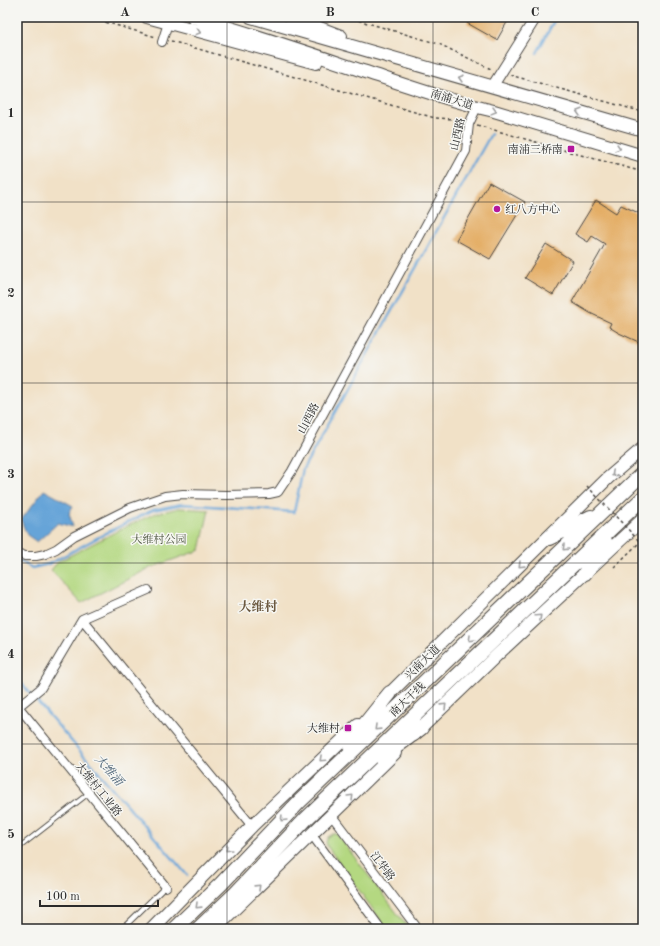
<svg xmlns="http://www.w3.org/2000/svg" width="660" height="946" viewBox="0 0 660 946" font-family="'Old Standard TT','Noto Serif SC',serif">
	<rect width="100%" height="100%" fill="#f6f6f2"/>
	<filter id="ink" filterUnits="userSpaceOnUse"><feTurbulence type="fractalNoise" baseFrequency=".025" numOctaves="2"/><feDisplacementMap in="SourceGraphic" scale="8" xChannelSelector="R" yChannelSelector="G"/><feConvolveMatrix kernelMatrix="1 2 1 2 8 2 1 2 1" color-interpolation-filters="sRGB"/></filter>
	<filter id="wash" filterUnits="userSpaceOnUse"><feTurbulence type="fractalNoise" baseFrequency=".012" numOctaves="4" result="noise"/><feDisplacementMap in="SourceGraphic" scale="16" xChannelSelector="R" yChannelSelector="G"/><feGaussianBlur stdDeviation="0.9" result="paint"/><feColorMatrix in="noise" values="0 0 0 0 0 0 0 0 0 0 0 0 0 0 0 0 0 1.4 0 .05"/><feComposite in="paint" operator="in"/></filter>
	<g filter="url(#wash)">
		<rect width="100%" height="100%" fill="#f1e1c7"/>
		<path fill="#b4d881" stroke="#708256" d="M179 508 209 510 200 550 150 568 81 603 51 570 58 562 123 528 154 514Z
			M333 834H337L409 929H387L327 846 326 842 328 837Z"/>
		<path fill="#66a4d8" stroke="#486882" d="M44 490 73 506 69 513 73 527 58 523 37 542 27 535 21 520Z"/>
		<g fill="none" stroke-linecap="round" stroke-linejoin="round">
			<path stroke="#66a4d8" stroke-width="2.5" d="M537 53 556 17
				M17 559 32 568 49 564 108 532 153 510 182 504 294 512 303 469 491 134
				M17 678 187 875"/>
		</g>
		<g id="blocks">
			<path fill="#e4ae66" d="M470 17H510L497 40 467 23Z
				M489 182 525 202 490 259 456 240Z
				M596 200 616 213 621 205 643 215V344L619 333 609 327 611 323 590 313 572 302 605 244 592 236 588 242 575 234Z
				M546 244 573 261 553 295 525 278Z"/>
		</g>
	</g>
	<g filter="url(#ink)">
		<use href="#blocks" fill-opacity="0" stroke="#494642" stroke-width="1"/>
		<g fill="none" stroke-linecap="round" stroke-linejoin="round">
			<defs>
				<path id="service" d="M17 849 89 793
					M122 929 165 887"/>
				<path id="minor" d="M162 42 168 23
					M17 553 25 556H36L45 554 56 549 74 536 130 508 165 496 183 494 226 495 269 494 278 492 292 471 466 151 469 124 477 107
					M82 619 252 826
					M17 705 166 887
					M18 707 41 688 82 619 148 590
					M332 816 418 929
					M312 835 381 929"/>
				<path id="tertiary" d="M492 87 536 17"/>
				<path id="secondary" d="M147 17 316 63
					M193 17C251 33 309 53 366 72 408 86 450 101 494 111L643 156
					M251 17 643 130
					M291 17 341 36
					M384 699 608 478 643 448
					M414 735 497 655 643 519
					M151 929 252 826 358 725
					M214 929 395 753"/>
				<path id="trunk" d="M549 538 591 517
					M585 573 605 541
					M349 744 390 693
					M381 758 421 728
					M174 929 221 884 299 802 643 473
					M198 929 236 893 306 819 643 498"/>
			</defs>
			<use href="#service" stroke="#494642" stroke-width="6"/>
			<use href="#minor" stroke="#494642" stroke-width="10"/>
			<use href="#tertiary" stroke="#494642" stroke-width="12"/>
			<use href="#secondary" stroke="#494642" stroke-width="14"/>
			<use href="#trunk" stroke="#494642" stroke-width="16"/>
			<path stroke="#494642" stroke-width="1.5" stroke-dasharray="3 3" stroke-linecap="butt" d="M88 17 156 37
				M347 17 439 44 493 70
				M171 41 435 118 454 119 462 121
				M510 75 643 112
				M477 125 570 152 643 172
				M640 439 643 436
				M614 567 640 542"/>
			<use href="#service" stroke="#fff" stroke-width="4"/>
			<use href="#minor" stroke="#fff" stroke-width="8"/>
			<use href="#tertiary" stroke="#fff" stroke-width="10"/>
			<use href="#secondary" stroke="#fff" stroke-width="12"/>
			<use href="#trunk" stroke="#fff" stroke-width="14"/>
			<path stroke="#494642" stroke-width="1.5" stroke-dasharray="3 3" stroke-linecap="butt" d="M587 486 640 542"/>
		</g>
		<defs><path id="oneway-chevron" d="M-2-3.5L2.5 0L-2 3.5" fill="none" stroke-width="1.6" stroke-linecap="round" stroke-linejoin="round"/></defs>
		<g stroke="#a0a0a0">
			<use href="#oneway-chevron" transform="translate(198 32) rotate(15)"/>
			<use href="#oneway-chevron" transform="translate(461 78) rotate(-164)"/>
			<use href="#oneway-chevron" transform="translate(494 111) rotate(15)"/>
			<use href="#oneway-chevron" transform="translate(579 112) rotate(-164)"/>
			<use href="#oneway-chevron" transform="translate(618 148) rotate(17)"/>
			<use href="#oneway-chevron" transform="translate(614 474) rotate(139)"/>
			<use href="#oneway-chevron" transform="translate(565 548) rotate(136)"/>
			<use href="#oneway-chevron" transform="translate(521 565) rotate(136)"/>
			<use href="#oneway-chevron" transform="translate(539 617) rotate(-43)"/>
			<use href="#oneway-chevron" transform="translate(471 639) rotate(136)"/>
			<use href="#oneway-chevron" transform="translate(444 706) rotate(-44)"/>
			<use href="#oneway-chevron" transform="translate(377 728) rotate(136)"/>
			<use href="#oneway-chevron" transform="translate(322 759) rotate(137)"/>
			<use href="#oneway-chevron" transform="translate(351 797) rotate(-45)"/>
			<use href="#oneway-chevron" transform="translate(283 819) rotate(134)"/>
			<use href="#oneway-chevron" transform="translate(228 849) rotate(135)"/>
			<use href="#oneway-chevron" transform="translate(258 887) rotate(-44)"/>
			<use href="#oneway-chevron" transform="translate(198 906) rotate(136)"/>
		</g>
	</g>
	<path fill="none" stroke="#2b2b2b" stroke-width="1" stroke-opacity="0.55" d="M227 17V929M433 17V929M17 202H643M17 383H643M17 563H643M17 744H643"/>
	<g fill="#b5179e" stroke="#f6f6f2" stroke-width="1.5">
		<rect x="567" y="145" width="8" height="8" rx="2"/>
		<circle cx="497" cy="209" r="4"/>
		<rect x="344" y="724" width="8" height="8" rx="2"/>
	</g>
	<g text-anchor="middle" stroke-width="3" stroke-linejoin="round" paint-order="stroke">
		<g font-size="11" fill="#2b2b2b" stroke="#f6f6f2">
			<text transform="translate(452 99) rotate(17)" y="4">南浦大道</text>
			<text transform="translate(457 134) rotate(-77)" y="4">山西路</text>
			<text transform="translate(308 418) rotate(-62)" y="4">山西路</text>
			<text transform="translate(422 662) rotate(-44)" y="4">兴南大道</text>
			<text transform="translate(407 699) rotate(-44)" y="4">南大干线</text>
			<text transform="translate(99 789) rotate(51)" y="4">大维村工业路</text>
			<text transform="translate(383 866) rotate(53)" y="4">江华路</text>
		</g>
		<g font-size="11" fill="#2b2b2b" stroke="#f6f6f2" text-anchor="end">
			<text x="563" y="153">南浦三桥南</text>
			<text x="505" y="213" text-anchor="start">红八方中心</text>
			<text x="340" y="732">大维村</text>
		</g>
		<g font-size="11" fill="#4d5640" stroke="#f6f6f2">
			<text x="159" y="543">大维村公园</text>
		</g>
		<g font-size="12" font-style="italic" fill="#435b70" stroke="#f6f6f2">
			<text transform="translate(109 770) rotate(49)" y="4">大维涌</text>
		</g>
		<g font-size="13" font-weight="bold" fill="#6c5940" stroke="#f6f6f2">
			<text x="258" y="611">大维村</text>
		</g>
	</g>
	<rect width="660" height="946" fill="none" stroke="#f6f6f2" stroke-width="44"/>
	<path d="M40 900v6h118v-6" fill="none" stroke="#2b2b2b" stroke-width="2"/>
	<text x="46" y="900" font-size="12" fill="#2b2b2b" stroke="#f6f6f2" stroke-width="3" paint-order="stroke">100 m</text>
	<rect x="22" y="22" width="616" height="902" fill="none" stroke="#2b2b2b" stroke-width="1.5"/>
	<g font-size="13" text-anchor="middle" font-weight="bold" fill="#2b2b2b">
		<text x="125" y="16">A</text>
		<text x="330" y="16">B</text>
		<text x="535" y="16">C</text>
		<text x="11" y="117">1</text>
		<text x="11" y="297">2</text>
		<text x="11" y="478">3</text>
		<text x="11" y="658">4</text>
		<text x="11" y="838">5</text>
	</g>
</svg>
